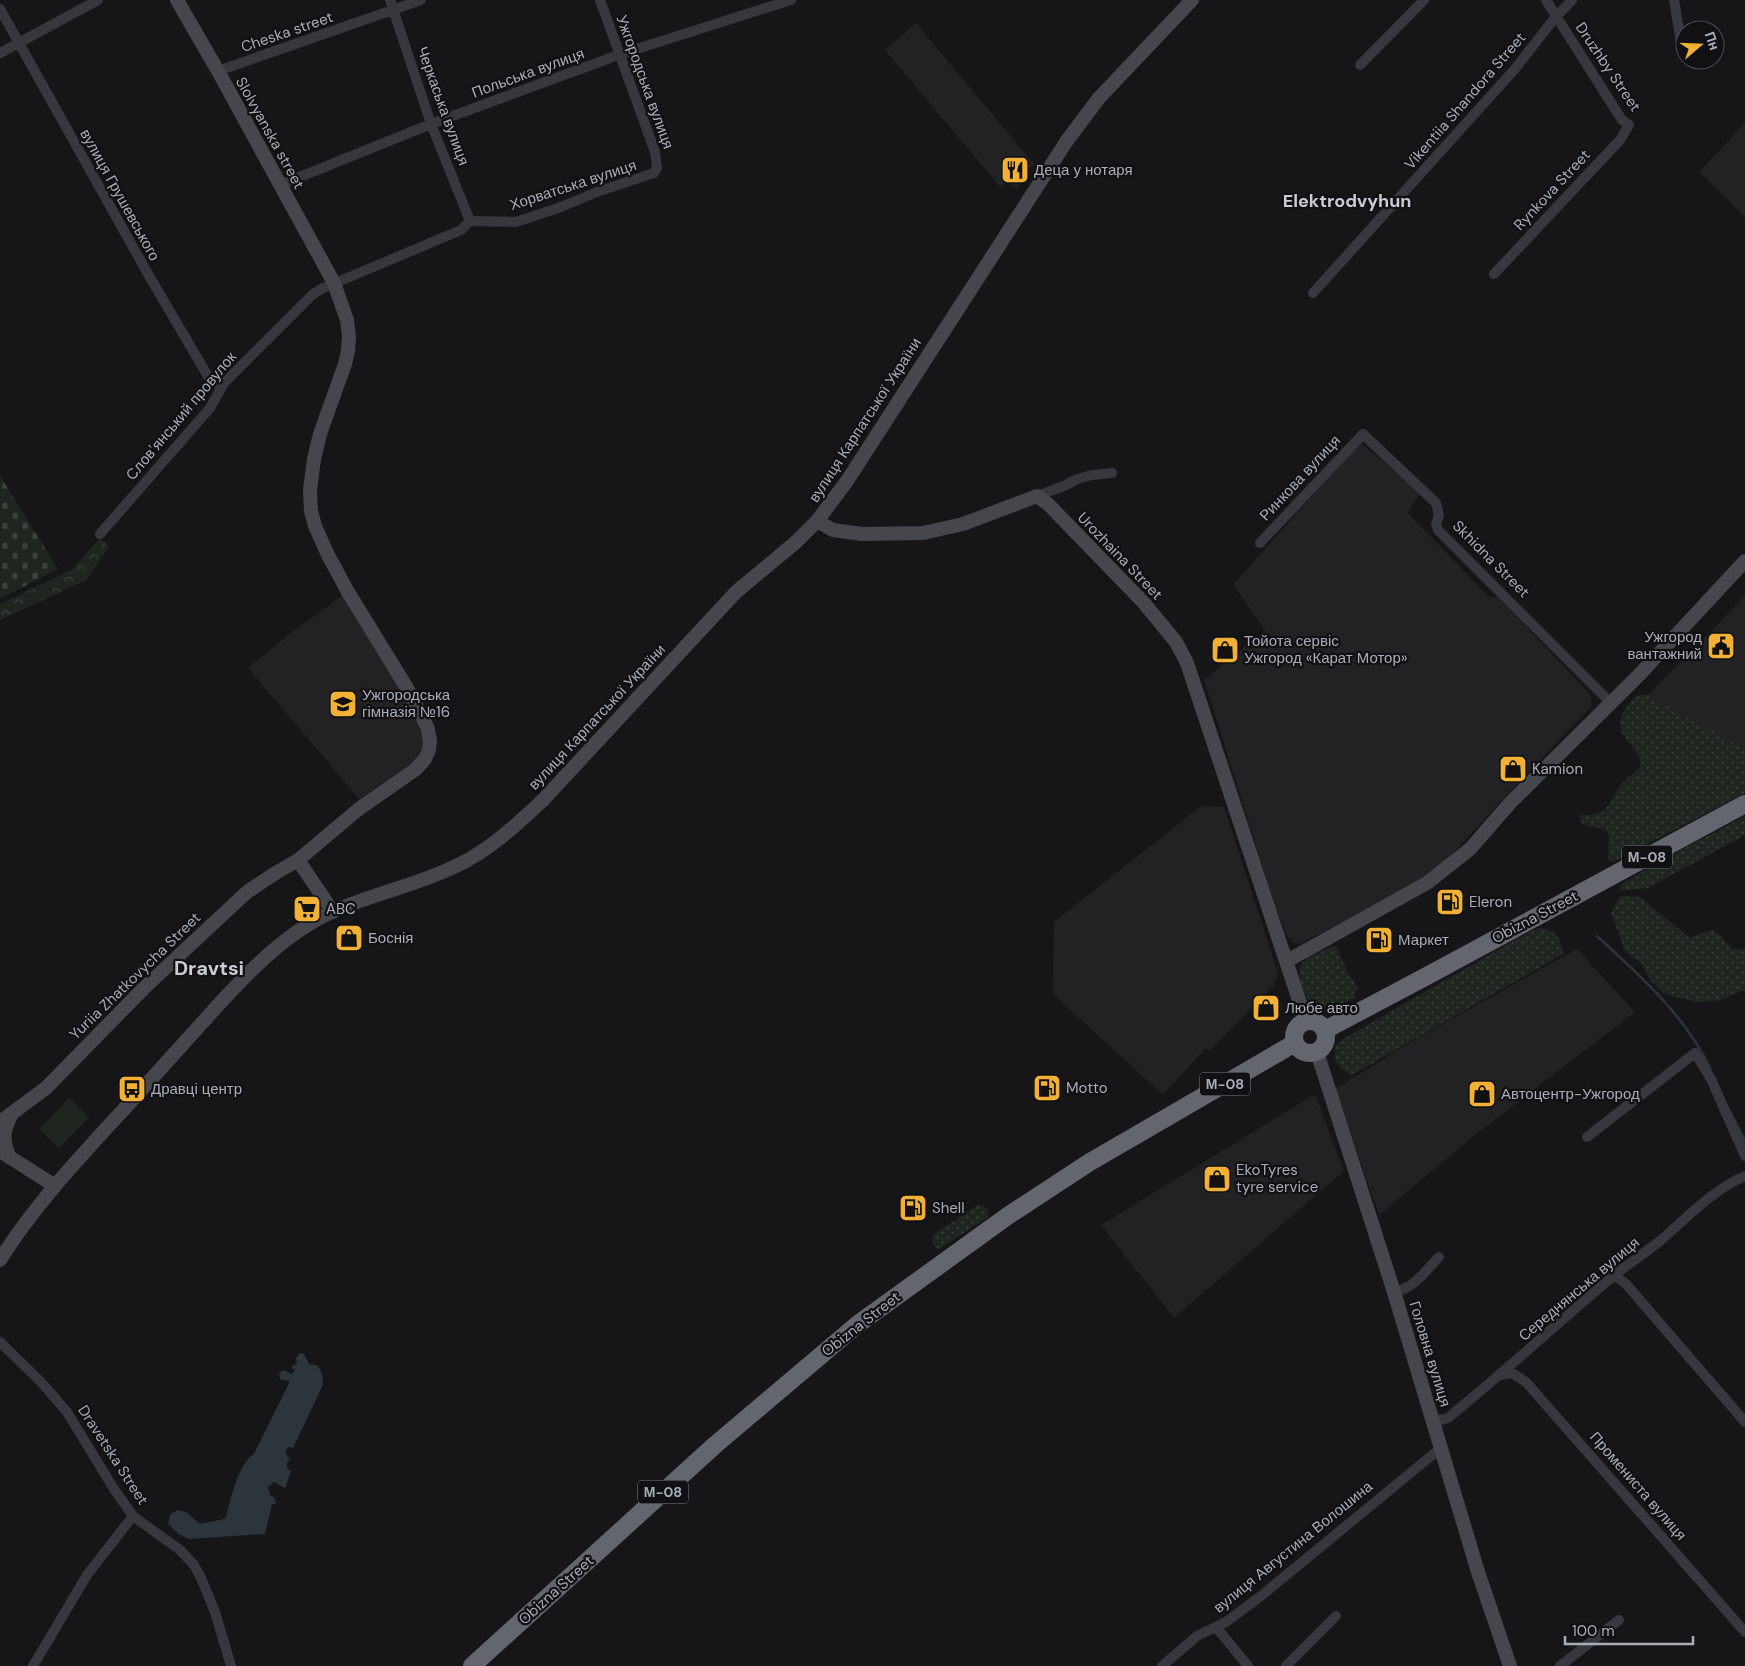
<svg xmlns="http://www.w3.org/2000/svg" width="1745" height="1666" viewBox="0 0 1745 1666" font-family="'DM Sans',sans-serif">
	<defs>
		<pattern id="grass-dots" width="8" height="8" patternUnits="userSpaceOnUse" patternTransform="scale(1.25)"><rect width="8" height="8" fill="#1e261f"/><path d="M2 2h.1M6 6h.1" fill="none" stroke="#3c433d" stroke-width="1.8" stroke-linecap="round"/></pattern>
		<pattern id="forest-crowns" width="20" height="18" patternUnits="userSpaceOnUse" patternTransform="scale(1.25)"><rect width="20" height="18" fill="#1e261f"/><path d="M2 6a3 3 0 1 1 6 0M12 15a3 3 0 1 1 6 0" fill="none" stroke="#3c433d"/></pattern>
		<pattern id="cemetery-stones" width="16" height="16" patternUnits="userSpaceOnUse" patternTransform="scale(1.25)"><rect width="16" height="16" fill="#1e261f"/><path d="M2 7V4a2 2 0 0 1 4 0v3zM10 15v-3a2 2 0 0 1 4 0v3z" fill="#3c433d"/></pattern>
	</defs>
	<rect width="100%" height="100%" fill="#161618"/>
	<path fill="#222225" d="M916 23 1035 165 1029 168 1017 189 1005 182 1000 187 885 50Z
		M1745 123V217L1699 172Z
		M1360 442 1420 493 1408 513 1488 596 1499 598 1590 694 1592 706 1532 768 1454 852 1431 872 1408 889 1300 944 1294 943 1288 937 1282 924 1269 887 1204 680 1265 630 1233 585Z
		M343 595 404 694 427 736 425 754 359 799 248 668 289 634Z
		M1745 596V749L1648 695Z
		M1201 806 1224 807 1278 973 1274 985 1210 1051 1206 1048 1163 1095 1053 994 1054 922Z
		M1577 949 1635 1012 1480 1131 1379 1215 1335 1089 1421 1036Z
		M1315 1094 1344 1171 1174 1318 1101 1225Z"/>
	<path fill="url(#grass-dots)" d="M1639 695H1648L1745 749V793L1613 862 1608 861 1609 835 1603 829 1582 824 1579 815C1613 816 1606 803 1623 782 1628 776 1636 773 1641 765 1638 750 1631 747 1623 735 1614 721 1627 703 1639 695Z
		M1745 816V835L1648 888 1619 891 1620 885 1662 860Z
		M1620 896 1640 897 1690 938C1716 927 1714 927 1732 949H1745V990L1717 1001 1697 1002 1666 995 1651 981 1641 963 1625 951 1611 913Z
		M1540 928C1556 930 1561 938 1563 954L1352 1075C1338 1069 1333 1061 1335 1046L1343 1039 1531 931Z
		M1334 946 1337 948 1348 973 1358 988 1355 993 1356 998C1346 1002 1335 1011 1324 1009 1307 1007 1292 977 1303 962 1310 955 1325 950 1334 946Z
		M979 1204 987 1208 989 1214 987 1218 939 1249 934 1246 932 1240 933 1235Z"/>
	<path fill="url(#forest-crowns)" d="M99 539 104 541 109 547 86 580 0 620V604L73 569Z"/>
	<path fill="url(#cemetery-stones)" d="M0 476 58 569 0 599Z"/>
	<path fill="#1e261f" d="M69 1098 89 1118 59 1148 39 1129Z"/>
	<path fill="#2c353c" d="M300 1353 304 1354 309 1364 318 1366 322 1374 323 1385 293 1448 288 1447 285 1453 290 1459 287 1463V1469L291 1471 285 1488 274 1482 268 1487 270 1495 275 1498 276 1504H272L265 1534 189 1539 179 1534 168 1524 170 1515 177 1510 186 1512 200 1524 224 1519 226 1517C230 1501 239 1462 254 1454L290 1381 280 1379 279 1374 283 1370 292 1374 295 1370 292 1368 293 1365 297 1364 296 1358Z"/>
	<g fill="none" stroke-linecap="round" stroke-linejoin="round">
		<path stroke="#2c353c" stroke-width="2.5" d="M1597 936C1639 975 1685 1015 1710 1068
			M1730 1111 1745 1141"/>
		<path stroke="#37383d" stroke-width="10" d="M390 0 431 124 470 221
			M1674 0 1682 48
			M0 9 148 274 209 378 217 384 224 383
			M0 53 98 0
			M1360 65 1424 0
			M218 71 421 0
			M280 185 431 124 621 54 791 0
			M1494 274 1620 140 1629 125 1622 120 1546 0
			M1313 293 1514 70 1554 19 1572 0
			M1037 496 1066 485 1077 479 1092 475 1112 473
			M100 534 210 408 224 383 312 295 321 289 461 230 470 221 516 222 561 207 597 192 654 173 657 168 655 152 600 0
			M1260 543 1363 434 1436 503 1439 515 1436 524 1438 530 1611 703
			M1587 1137 1695 1053 1711 1079 1745 1156
			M1614 1275 1626 1284 1745 1422
			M1394 1292C1415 1288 1425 1271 1439 1257
			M0 1342 41 1382 67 1412 114 1489 133 1516 180 1550 194 1565 201 1578 215 1612 231 1666
			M1501 1375 1512 1373 1526 1382 1745 1632
			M1432 1417 1441 1420 1448 1418C1504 1372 1557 1324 1612 1277 1628 1264 1645 1253 1661 1240 1688 1217 1712 1190 1745 1176
			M1216 1627 1248 1666
			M33 1666 87 1575 133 1516
			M1162 1666 1197 1636 1226 1622 1261 1596 1442 1447
			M1286 1666 1336 1616
			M1560 1666 1619 1620"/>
		<path stroke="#45474d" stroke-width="14" d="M817 521 833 530 862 534 923 533 963 524 1037 496 1048 504 1144 603 1176 642 1187 663 1306 1021
			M298 860 333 912
			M1287 961 1427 883 1470 849 1511 802 1639 675 1745 561
			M1317 1052 1394 1292 1478 1572 1510 1666
			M0 1122 46 1088 144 988 247 892 274 874 298 860 360 808 416 769 425 759 429 750 430 741 428 729 423 718 407 688 348 592 328 555 315 526 311 511 310 490 314 459 320 434 345 364 348 351 349 336 347 320 334 283 218 71 177 0
			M0 1151 55 1186
			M10 1158C2 1141 3 1130 12 1114
			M0 1260C40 1196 95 1142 145 1086 170 1058 196 1030 221 1002 248 973 275 945 309 924 354 897 409 889 456 866 490 850 516 825 543 800L736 592 796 542 817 521 847 481 1066 142 1099 98 1192 0"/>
		<path stroke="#63666e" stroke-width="18" d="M1294 1037a16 16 0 1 1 32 0a16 16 0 1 1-32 0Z
			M1325 1030 1425 977 1745 804
			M472 1666 715 1445 858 1324 1009 1215 1090 1162 1295 1043"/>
	</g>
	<defs>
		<symbol id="restaurant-square" viewBox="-11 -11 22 22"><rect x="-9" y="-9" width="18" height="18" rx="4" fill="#f2b134" stroke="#111113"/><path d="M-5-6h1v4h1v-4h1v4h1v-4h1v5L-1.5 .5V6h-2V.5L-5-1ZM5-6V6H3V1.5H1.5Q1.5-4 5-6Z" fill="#111"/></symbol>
		<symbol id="civic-square" viewBox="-11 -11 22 22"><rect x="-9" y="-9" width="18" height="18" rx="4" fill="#f2b134" stroke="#111113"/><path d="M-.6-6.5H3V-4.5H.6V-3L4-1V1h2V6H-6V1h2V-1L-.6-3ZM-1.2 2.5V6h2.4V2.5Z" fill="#111"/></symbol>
		<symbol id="shop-square" viewBox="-11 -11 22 22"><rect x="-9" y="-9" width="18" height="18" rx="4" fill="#f2b134" stroke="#111113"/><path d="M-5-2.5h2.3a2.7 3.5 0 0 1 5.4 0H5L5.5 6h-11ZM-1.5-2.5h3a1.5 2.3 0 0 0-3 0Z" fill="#111"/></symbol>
		<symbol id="school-square" viewBox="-11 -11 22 22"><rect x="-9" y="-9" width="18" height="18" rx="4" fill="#f2b134" stroke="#111113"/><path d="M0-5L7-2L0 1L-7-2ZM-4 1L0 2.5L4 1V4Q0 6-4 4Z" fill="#111"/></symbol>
		<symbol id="fuel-square" viewBox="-11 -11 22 22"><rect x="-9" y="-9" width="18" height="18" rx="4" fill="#f2b134" stroke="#111113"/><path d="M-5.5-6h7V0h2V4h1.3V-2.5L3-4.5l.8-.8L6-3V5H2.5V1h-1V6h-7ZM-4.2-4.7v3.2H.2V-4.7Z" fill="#111"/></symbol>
		<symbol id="supermarket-square" viewBox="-11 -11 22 22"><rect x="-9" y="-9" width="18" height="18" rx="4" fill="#f2b134" stroke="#111113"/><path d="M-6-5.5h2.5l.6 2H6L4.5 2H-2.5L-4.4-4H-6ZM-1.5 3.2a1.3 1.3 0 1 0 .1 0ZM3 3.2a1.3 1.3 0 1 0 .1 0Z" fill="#111"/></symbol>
		<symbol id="bus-square" viewBox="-11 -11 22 22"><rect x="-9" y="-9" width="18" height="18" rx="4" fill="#f2b134" stroke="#111113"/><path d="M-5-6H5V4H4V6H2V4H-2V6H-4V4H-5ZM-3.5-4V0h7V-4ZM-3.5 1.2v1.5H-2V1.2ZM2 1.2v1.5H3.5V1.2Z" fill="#111"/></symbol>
	</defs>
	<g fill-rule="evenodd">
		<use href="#restaurant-square" x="999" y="154" width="32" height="32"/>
		<use href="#civic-square" x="1705" y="630" width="32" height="32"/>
		<use href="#shop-square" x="1209" y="634" width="32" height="32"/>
		<use href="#school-square" x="327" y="688" width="32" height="32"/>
		<use href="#shop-square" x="1497" y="753" width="32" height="32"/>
		<use href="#fuel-square" x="1434" y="886" width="32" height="32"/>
		<use href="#supermarket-square" x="291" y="893" width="32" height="32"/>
		<use href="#shop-square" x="333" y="922" width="32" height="32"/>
		<use href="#fuel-square" x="1363" y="924" width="32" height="32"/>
		<use href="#shop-square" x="1250" y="992" width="32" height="32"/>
		<use href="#fuel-square" x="1031" y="1072" width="32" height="32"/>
		<use href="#bus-square" x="116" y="1073" width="32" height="32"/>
		<use href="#shop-square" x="1466" y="1078" width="32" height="32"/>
		<use href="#shop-square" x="1201" y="1163" width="32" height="32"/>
		<use href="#fuel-square" x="897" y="1192" width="32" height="32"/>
	</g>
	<g text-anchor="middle" stroke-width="4.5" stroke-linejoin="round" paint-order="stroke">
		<g fill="#111113" stroke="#7b7e86" stroke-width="1">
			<rect x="1622" y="845.5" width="50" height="23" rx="4"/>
			<rect x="1200" y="1072.5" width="50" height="23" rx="4"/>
			<rect x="638" y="1480.5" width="50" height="23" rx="4"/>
		</g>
		<g font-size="14" font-weight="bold" fill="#a8adb8">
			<text x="1647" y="862">М-08</text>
			<text x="1225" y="1089">М-08</text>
			<text x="663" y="1497">М-08</text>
		</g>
		<g font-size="15" fill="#a8adb8" stroke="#111113">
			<text transform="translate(287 32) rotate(-19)" y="5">Cheska street</text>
			<text transform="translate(1608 67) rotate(56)" y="5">Druzhby Street</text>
			<text transform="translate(528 73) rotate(-20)" y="5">Польська вулиця</text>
			<text transform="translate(645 82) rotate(70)" y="5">Ужгородська вулиця</text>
			<text transform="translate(1465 101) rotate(-49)" y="5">Vikentiia Shandora Street</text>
			<text transform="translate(443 106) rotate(70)" y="5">Черкаська вулиця</text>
			<text transform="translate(270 133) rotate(61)" y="5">Slolvyanska street</text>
			<text transform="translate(573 185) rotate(-18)" y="5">Хорватська вулиця</text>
			<text transform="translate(1552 190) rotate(-47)" y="5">Rynkova Street</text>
			<text transform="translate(120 195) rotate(61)" y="5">вулиця Грушевського</text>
			<text transform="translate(181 416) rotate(-50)" y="5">Словʼянський провулок</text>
			<text transform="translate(865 420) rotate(-57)" y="5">вулиця Карпатської України</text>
			<text transform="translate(1300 478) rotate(-47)" y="5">Ринкова вулиця</text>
			<text transform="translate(1120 556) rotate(46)" y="5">Urozhaina Street</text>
			<text transform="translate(1491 559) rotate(45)" y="5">Skhidna Street</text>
			<text transform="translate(597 717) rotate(-47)" y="5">вулиця Карпатської України</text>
			<text transform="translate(1535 917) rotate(-28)" y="5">Obizna Street</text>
			<text transform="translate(135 976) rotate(-44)" y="5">Yuriia Zhatkovycha Street</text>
			<text transform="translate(1579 1289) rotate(-40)" y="5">Середнянська вулиця</text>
			<text transform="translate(861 1324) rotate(-38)" y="5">Obizna Street</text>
			<text transform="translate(1430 1354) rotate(73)" y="5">Головна вулиця</text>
			<text transform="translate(113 1455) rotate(57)" y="5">Dravetska Street</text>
			<text transform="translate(1638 1486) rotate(49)" y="5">Промениста вулиця</text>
			<text transform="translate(1293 1547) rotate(-39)" y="5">вулиця Августина Волошина</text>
			<text transform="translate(556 1590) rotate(-42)" y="5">Obizna Street</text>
		</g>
		<g font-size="15" fill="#a8adb8" stroke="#111113" text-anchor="start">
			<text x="1034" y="175">Деца у нотаря</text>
			<text x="1702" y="642" text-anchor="end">Ужгород<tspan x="1702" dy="17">вантажний</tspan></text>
			<text x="1244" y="646">Тойота сервіс<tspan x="1244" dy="17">Ужгород «Карат Мотор»</tspan></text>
			<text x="362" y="700">Ужгородська<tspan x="362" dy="17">гімназія №16</tspan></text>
			<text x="1532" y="774">Kamion</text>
			<text x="1469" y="907">Eleron</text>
			<text x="326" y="914">ABC</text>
			<text x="368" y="943">Боснія</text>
			<text x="1398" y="945">Маркет</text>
			<text x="1285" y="1013">Любе авто</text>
			<text x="1066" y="1093">Motto</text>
			<text x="151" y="1094">Дравці центр</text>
			<text x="1501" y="1099">Автоцентр-Ужгород</text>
			<text x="1236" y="1175">EkoTyres<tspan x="1236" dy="17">tyre service</tspan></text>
			<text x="932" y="1213">Shell</text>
		</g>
		<g font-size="18" font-weight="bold" fill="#c9ccd4" stroke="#111113">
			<text x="1347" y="207">Elektrodvyhun</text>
		</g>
		<g font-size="20" font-weight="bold" fill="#c9ccd4" stroke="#111113">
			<text x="209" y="975">Dravtsi</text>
		</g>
	</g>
	<g transform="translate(1700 45) rotate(71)"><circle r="24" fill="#111113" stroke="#4d4f55"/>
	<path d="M0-4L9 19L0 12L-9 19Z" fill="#f2b134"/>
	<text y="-8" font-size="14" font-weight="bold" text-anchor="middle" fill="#a8adb8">Пн</text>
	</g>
	<path d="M1565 1636v8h128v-8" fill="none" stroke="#a8adb8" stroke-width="2.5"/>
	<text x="1572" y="1636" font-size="15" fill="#a8adb8" stroke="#111113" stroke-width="4" paint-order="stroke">100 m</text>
</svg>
